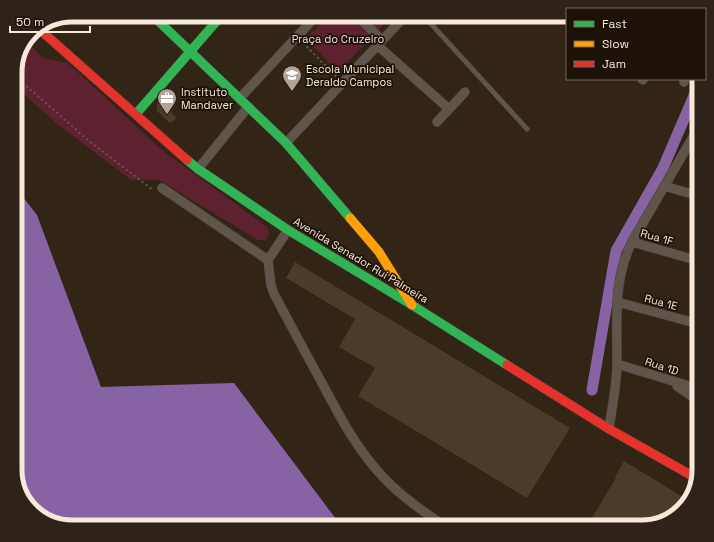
<svg xmlns="http://www.w3.org/2000/svg" width="714" height="542" viewBox="0 0 714 542" font-family="'Space Grotesk',sans-serif">
	<rect width="100%" height="100%" fill="#322516"/>
	<path fill="#5e212f" d="M329 15H393L338 72 306 39Z
		M28 43 43 58 68 63 163 151 266 226C270 231 270 234 266 240H258L159 180H131L57 124 15 86V68Z"/>
	<path fill="#8763a4" d="M15 187 37 215 101 387 234 383 342 527H72L37 515 21 496 15 474Z"/>
	<g fill="none" stroke-linecap="round" stroke-linejoin="round">
		<path stroke="#8763a4" stroke-width="11" d="M592 390 616 251 663 168 699 84"/>
	</g>
	<path fill="#4a3c28" d="M159 100 177 118 170 123 157 111V103Z
		M295 262 570 428 527 498 358 396 375 368 339 347 355 319 286 278Z
		M624 461 686 499 678 512 667 521 642 527H589L592 522 590 521 616 478 615 477Z"/>
	<g fill="none" stroke-linecap="round" stroke-linejoin="round">
		<defs>
			<path id="lane" d="M423 15 527 129"/>
			<path id="street" d="M356 15 382 40
				M377 45 449 109
				M642 79 643 80
				M684 82 685 79
				M240 98 317 15
				M437 122 465 92
				M286 143 406 15
				M198 169 248 107
				M664 186 699 196
				M162 188 268 260
				M288 230 268 260 271 285 274 294C290 324 306 354 322 383 340 417 357 450 384 478 402 497 424 512 446 527
				M632 242 699 261
				M617 302 699 324
				M617 364 699 389
				M677 386 699 401
				M609 429C612 407 617 384 617 362 617 321 613 280 632 242L697 130 699 125"/>
			<path id="fast" d="M152 15 286 143 350 218
				M136 114 222 15
				M187 160 198 169 288 230 412 305 507 365"/>
			<path id="slow" d="M350 218 379 252 412 305"/>
			<path id="jam" d="M38 28 187 160
				M507 365 609 429 696 478"/>
		</defs>
		<use href="#lane" stroke="#493e34" stroke-width="5.5"/>
		<use href="#street" stroke="#493e34" stroke-width="10"/>
		<use href="#fast" stroke="#493e34" stroke-width="10"/>
		<use href="#slow" stroke="#493e34" stroke-width="10"/>
		<use href="#jam" stroke="#493e34" stroke-width="10"/>
		<path stroke="#625a51" stroke-width="2" stroke-dasharray="2 3" stroke-linecap="butt" d="M303 43 337 77
			M15 76 89 141 153 190"/>
		<use href="#lane" stroke="#5f554a" stroke-width="4.5"/>
		<use href="#street" stroke="#5f554a" stroke-width="9"/>
		<use href="#fast" stroke="#30b455" stroke-width="9"/>
		<use href="#slow" stroke="#ff9f0a" stroke-width="9"/>
		<use href="#jam" stroke="#e5322d" stroke-width="9"/>
	</g>
	<defs>
		<symbol id="school-pin" viewBox="-11 -11 22 30"><path d="M0 17L-7.5 6A9.5 9.5 0 1 1 7.5 6Z" fill="#b2a495" stroke="#1c1207"/><path d="M0-5L7-2L0 1L-7-2ZM-4 1L0 2.5L4 1V4Q0 6-4 4Z" fill="#fff"/></symbol>
		<symbol id="office-pin" viewBox="-11 -11 22 30"><path d="M0 17L-7.5 6A9.5 9.5 0 1 1 7.5 6Z" fill="#b2a495" stroke="#1c1207"/><path d="M-6-3h4V-5.5h4V-3h4V5H-6ZM-1-4.5V-3h2v-1.5ZM-6 0V1H6V0Z" fill="#fff"/></symbol>
	</defs>
	<g fill-rule="evenodd">
		<use href="#school-pin" x="281" y="64" width="22" height="30"/>
		<use href="#office-pin" x="156" y="87" width="22" height="30"/>
	</g>
	<g text-anchor="middle" stroke-width="3.5" stroke-linejoin="round" paint-order="stroke">
		<g font-size="11" fill="#f3d9dd" stroke="#1c1207">
			<text x="338" y="43">Praça do Cruzeiro</text>
		</g>
		<g font-size="11" fill="#f7e8d9" stroke="#1c1207" text-anchor="start">
			<text x="306" y="73">Escola Municipal<tspan x="306" dy="13">Deraldo Campos</tspan></text>
			<text x="181" y="96">Instituto<tspan x="181" dy="13">Mandaver</tspan></text>
		</g>
		<g font-size="11" fill="#f7e8d9" stroke="#1c1207">
			<text transform="translate(657 237) rotate(16)" y="4">Rua 1F</text>
			<text transform="translate(361 260) rotate(31)" y="4">Avenida Senador Rui Palmeira</text>
			<text transform="translate(661 302) rotate(15)" y="4">Rua 1E</text>
			<text transform="translate(662 366) rotate(18)" y="4">Rua 1D</text>
		</g>
	</g>
	<path d="M0 0H714V542H0ZM72 22H642A50 50 0 0 1 692 72V470A50 50 0 0 1 642 520H72A50 50 0 0 1 22 470V72A50 50 0 0 1 72 22Z" fill="#2e2318" fill-rule="evenodd"/>
	<path fill="none" stroke="#f7e8d9" stroke-width="5" d="M72 22H642A50 50 0 0 1 692 72V470A50 50 0 0 1 642 520H72A50 50 0 0 1 22 470V72A50 50 0 0 1 72 22Z"/>
	<rect x="566" y="8" width="140" height="72" fill="#1c1207" stroke="#74685b"/>
	<rect x="574" y="21" width="20" height="6" fill="#30b455" stroke="#74685b"/>
	<text x="602" y="28" font-size="12" fill="#f7e8d9">Fast</text>
	<rect x="574" y="41" width="20" height="6" fill="#ff9f0a" stroke="#74685b"/>
	<text x="602" y="48" font-size="12" fill="#f7e8d9">Slow</text>
	<rect x="574" y="61" width="20" height="6" fill="#e5322d" stroke="#74685b"/>
	<text x="602" y="68" font-size="12" fill="#f7e8d9">Jam</text>
	<path d="M10 26v6h80v-6" fill="none" stroke="#f7e8d9" stroke-width="2"/>
	<text x="16" y="26" font-size="12" fill="#f7e8d9" stroke="#1c1207" stroke-width="3" paint-order="stroke">50 m</text>
</svg>
